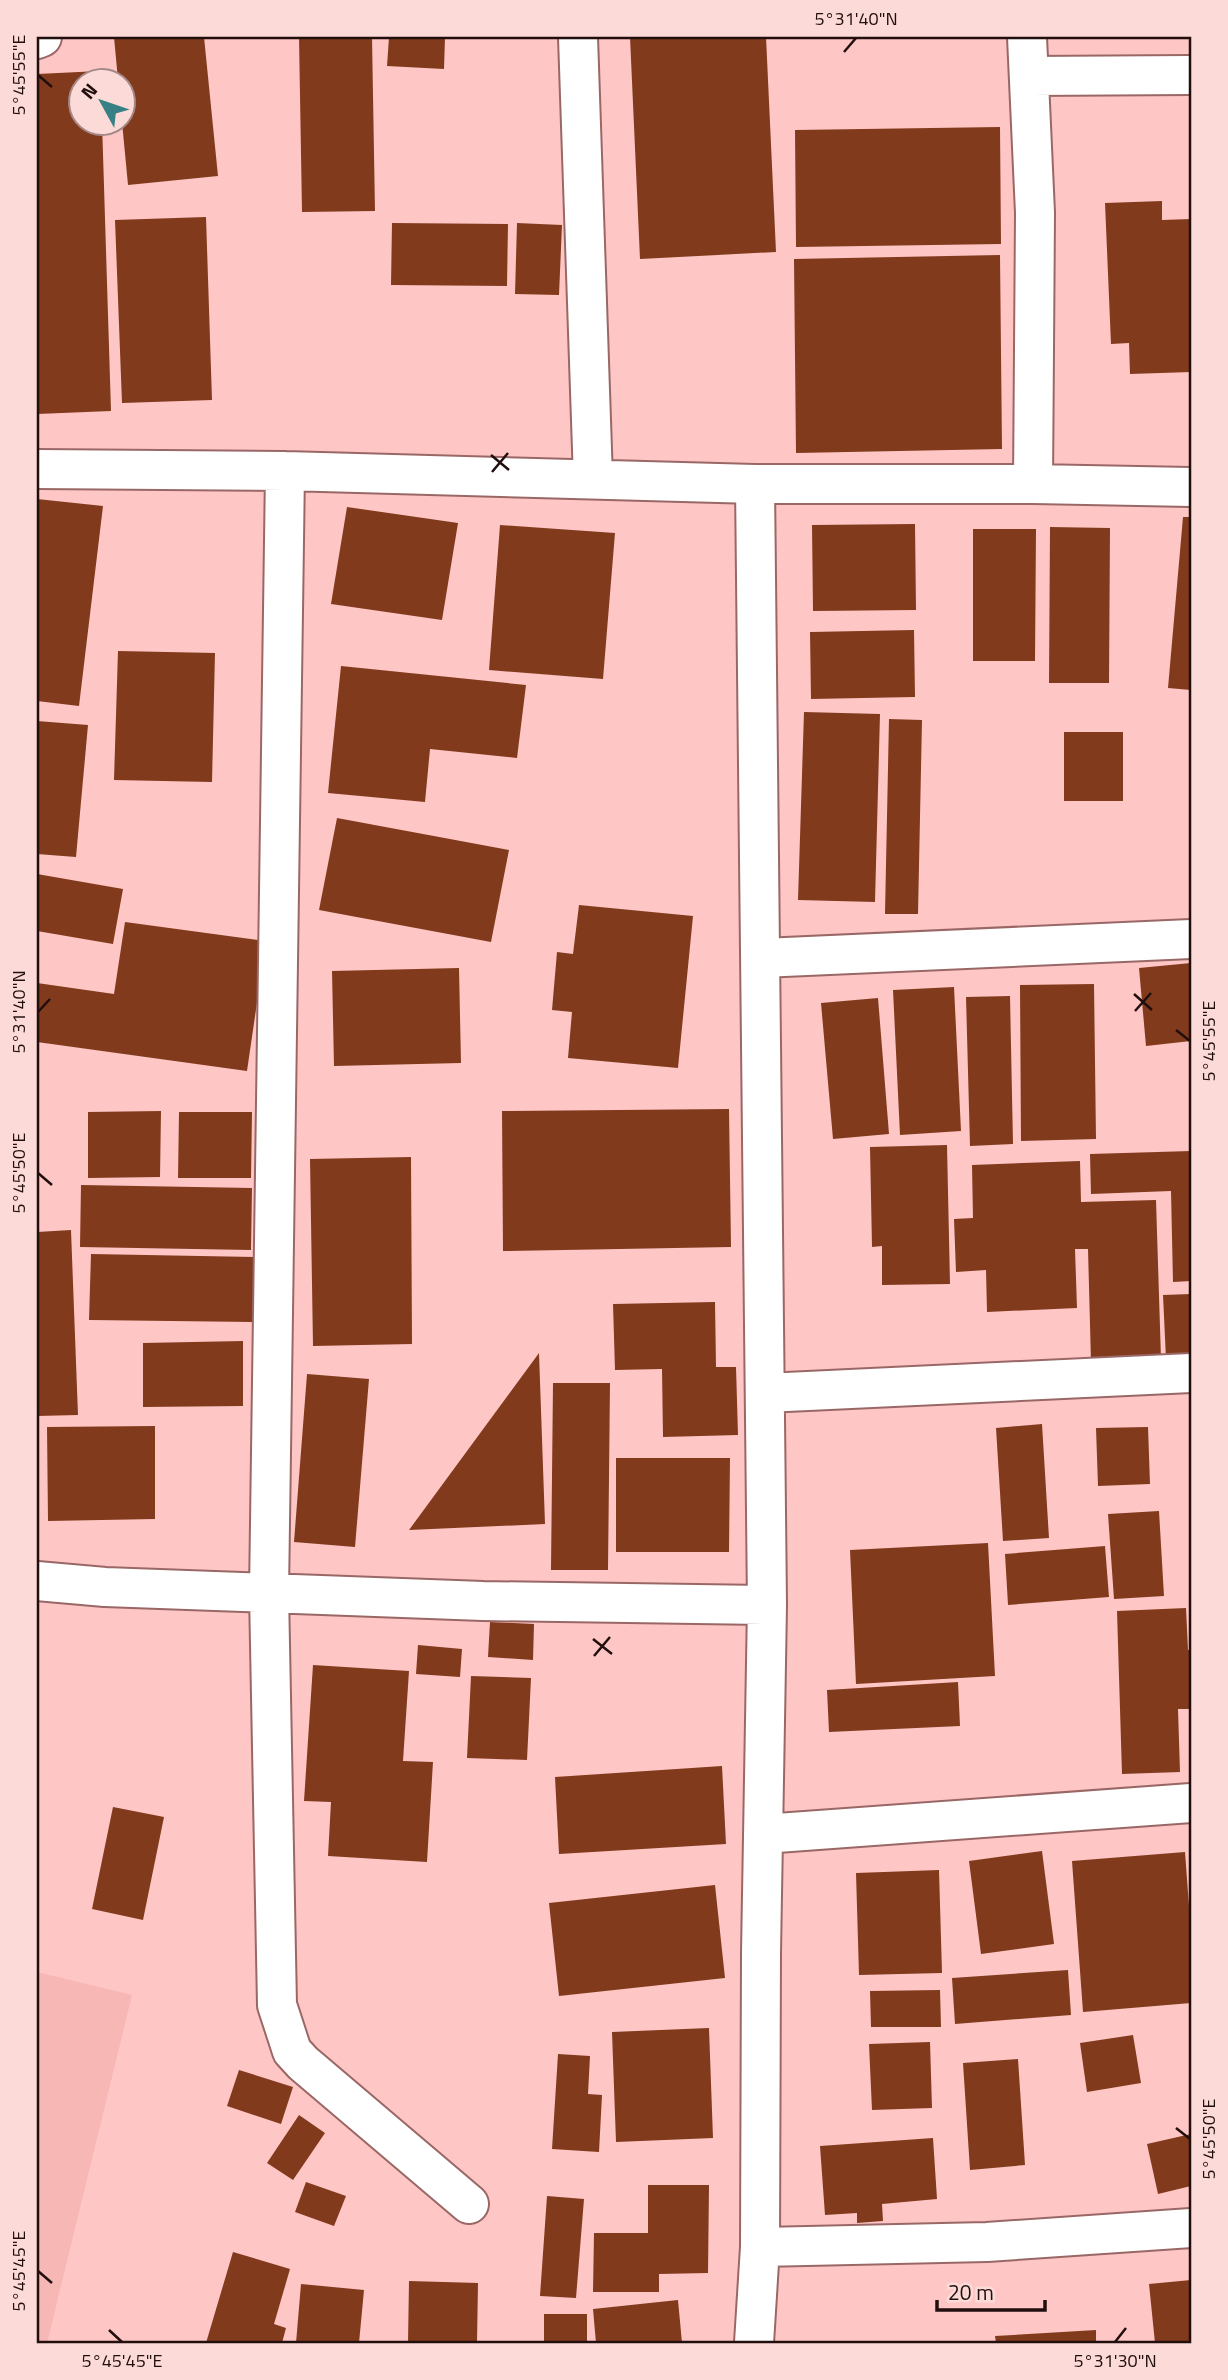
<svg xmlns="http://www.w3.org/2000/svg" width="1228" height="2380" viewBox="0 0 1228 2380" font-family="'Titillium Web',sans-serif">
	<rect width="100%" height="100%" fill="#fec6c4"/>
	<path fill="#f6b7b5" d="M37 1972 132 1995 47 2343H37Z"/>
	<path fill="#823a1d" d="M114 37H204L218 176 128 185 122 122V80H118Z
		M299 37H372L375 211 302 212Z
		M389 37H445L444 69 387 66Z
		M630 37H766L776 252 640 259Z
		M100 71 101 80H80V122H102L111 411 37 414V74Z
		M1000 127 1001 244 796 247 795 130Z
		M1162 201V220L1191 219V372L1130 374 1129 343 1111 344 1105 203Z
		M206 217 212 400 122 403 115 220Z
		M392 223 508 224 507 286 391 285Z
		M517 223 562 225 559 295 515 294Z
		M1000 255 1002 449 796 453 794 259Z
		M37 499 103 506 79 706 37 701Z
		M347 507 458 523 442 620 331 604Z
		M1183 517H1191V690L1168 688Z
		M915 524 916 610 813 611 812 525Z
		M500 525 615 533 603 679 489 670Z
		M1050 527 1110 528 1109 683H1049Z
		M973 529H1036L1035 661H973Z
		M914 630 915 697 811 699 810 632Z
		M118 651 215 653 212 782 114 780Z
		M341 666 526 685 517 758 430 749 425 802 328 793Z
		M804 712 880 714 875 902 798 900Z
		M889 719 922 720 918 914H885Z
		M37 721 88 725 76 857 37 854Z
		M1064 732H1123V801H1064Z
		M337 818 509 850 491 942 319 910Z
		M37 874 123 889 113 944 37 931Z
		M579 905 693 916 678 1068 568 1058 572 1012 552 1010 557 952 573 954Z
		M125 922 266 941 247 1071 37 1042V983L114 994Z
		M1191 963V1041L1146 1046 1139 968Z
		M459 968 461 1063 334 1066 332 971Z
		M1094 984 1096 1139 1021 1141 1020 985Z
		M954 987 961 1131 900 1135 893 990Z
		M1010 996 1013 1144 970 1146 966 997Z
		M878 998 889 1134 833 1139 821 1003Z
		M729 1109 731 1247 503 1251 502 1111Z
		M161 1111 160 1177 88 1178V1112Z
		M179 1112H252L251 1178H178Z
		M947 1145 950 1284 882 1285V1246L872 1247 870 1147Z
		M1191 1151V1281L1173 1282 1171 1191 1091 1194 1090 1154Z
		M411 1157 412 1344 313 1346 310 1159Z
		M1080 1161 1081 1202 1156 1200 1161 1359 1091 1362 1088 1249H1075L1077 1308 987 1312 986 1270 956 1272 954 1219 973 1218 972 1165Z
		M81 1185 252 1188 251 1250 80 1247Z
		M71 1230 78 1415 37 1416V1232Z
		M91 1254 255 1257 253 1322 89 1320Z
		M1191 1294V1357L1166 1359 1163 1295Z
		M715 1302 716 1367H736L738 1435 663 1437 662 1369 615 1370 613 1304Z
		M243 1341V1406L143 1407V1343Z
		M539 1353 545 1524 409 1530 456 1466Z
		M307 1374 369 1379 355 1547 294 1542Z
		M553 1383H610L608 1570H551Z
		M1042 1424 1049 1538 1003 1541 996 1428Z
		M155 1426V1519L48 1521 47 1427Z
		M1148 1427 1150 1484 1098 1486 1096 1428Z
		M616 1458H730L729 1552H616Z
		M1159 1511 1164 1596 1114 1599 1108 1514Z
		M988 1543 995 1676 856 1684 850 1550Z
		M1105 1546 1109 1597 1008 1605 1005 1554Z
		M1186 1608 1188 1650H1191V1709H1178L1180 1772 1122 1774 1117 1611Z
		M490 1622 534 1624 533 1660 488 1657Z
		M418 1645 462 1649 460 1677 416 1674Z
		M313 1665 409 1671 403 1761 433 1762 427 1862 328 1856 331 1802 304 1801Z
		M471 1676 531 1678 527 1760 467 1758Z
		M958 1682 960 1726 829 1732 827 1690Z
		M722 1766 726 1844 559 1854 555 1777Z
		M113 1807 164 1817 143 1920 92 1909Z
		M1042 1851 1054 1944 981 1954 969 1861Z
		M1185 1852 1191 1933V2003L1083 2012 1072 1861Z
		M939 1870 942 1973 859 1975 856 1873Z
		M715 1885 725 1978 559 1996 549 1903Z
		M1068 1970 1071 2015 955 2024 952 1978Z
		M940 1990 941 2027H871L870 1991Z
		M709 2028 713 2138 616 2142 612 2032Z
		M1133 2035 1141 2083 1087 2092 1080 2043Z
		M930 2042 932 2108 872 2110 869 2044Z
		M558 2054 590 2056 588 2094 602 2095 599 2152 552 2149Z
		M1018 2059 1025 2165 970 2170 963 2063Z
		M239 2070 293 2087 281 2124 227 2106Z
		M299 2115 325 2133 293 2180 267 2163Z
		M1191 2134V2186L1158 2194 1147 2144Z
		M933 2138 937 2199 882 2204 883 2221 857 2223V2213L825 2215 820 2146Z
		M306 2182 346 2196 334 2226 295 2212Z
		M648 2185H709L708 2273 659 2274V2292H593L594 2233H648Z
		M547 2196 584 2199 576 2298 540 2296Z
		M233 2252 290 2269 274 2324 286 2328 282 2343H206Z
		M1191 2280V2343H1155L1149 2284Z
		M409 2281 478 2283 477 2343H408Z
		M301 2284 364 2290 359 2343H296Z
		M678 2300 682 2343H596L593 2309Z
		M544 2314H587V2343H544Z
		M1096 2330V2343H996L995 2336Z"/>
	<g fill="none" stroke-linecap="round" stroke-linejoin="round">
		<defs>
			<path id="minor" d="M578 37 593 479
				M1027 37 1035 213 1033 484
				M37 39 42 37
				M1029 76 1191 75
				M37 469 285 471 755 484 767 1605 761 1953 760 2247 754 2343
				M285 471 269 1593 277 2005 292 2051 303 2063 469 2204
				M755 484H1033L1191 487
				M761 958 1191 939
				M765 1393 1191 1373
				M37 1581 105 1587 483 1601 767 1605
				M763 1834 1191 1803
				M760 2247 987 2242 1191 2228"/>
		</defs>
		<use href="#minor" stroke="#996866" stroke-width="42"/>
		<use href="#minor" stroke="#fff" stroke-width="38"/>
	</g>
	<path fill="none" stroke="#210f0e" stroke-width="2.5" d="M844 52 856 38M38 75 52 87M491 455 509 470M492 472 508 453M1134 994 1152 1010M1135 1011 1151 993M38 1012 50 999M1176 1030 1190 1041M38 1173 52 1185M593 1639 612 1654M594 1656 610 1637M1176 2128 1190 2139M38 2271 52 2283M109 2330 122 2342M1115 2342 1126 2328"/>
	<rect width="1228" height="2380" fill="none" stroke="#fcdad8" stroke-width="77"/>
	<g transform="translate(102 102) rotate(310)"><circle r="33" fill="#fcdad8" stroke="#a48987" stroke-width="2"/>
	<path d="M0-5L12 26L0 18L-12 26Z" fill="#378085"/>
	<text y="-10" font-size="19" font-weight="bold" text-anchor="middle" fill="#210f0e">N</text>
	</g>
	<path d="M937 2300v10h108v-10" fill="none" stroke="#210f0e" stroke-width="3.5"/>
	<text x="948" y="2300" font-size="21" fill="#210f0e" stroke="#fcdad8" stroke-width="5" paint-order="stroke">20 m</text>
	<rect x="38" y="38" width="1152" height="2304" fill="none" stroke="#210f0e" stroke-width="2.5"/>
	<g font-size="18" text-anchor="middle" fill="#210f0e">
		<text x="856" y="25">5°31'40"N</text>
		<text transform="translate(19 75) rotate(-90)" y="6">5°45'55"E</text>
		<text transform="translate(19 1012) rotate(-90)" y="6">5°31'40"N</text>
		<text transform="translate(1209 1041) rotate(-90)" y="6">5°45'55"E</text>
		<text transform="translate(19 1173) rotate(-90)" y="6">5°45'50"E</text>
		<text transform="translate(1209 2139) rotate(-90)" y="6">5°45'50"E</text>
		<text transform="translate(19 2271) rotate(-90)" y="6">5°45'45"E</text>
		<text x="122" y="2367">5°45'45"E</text>
		<text x="1115" y="2367">5°31'30"N</text>
	</g>
</svg>
